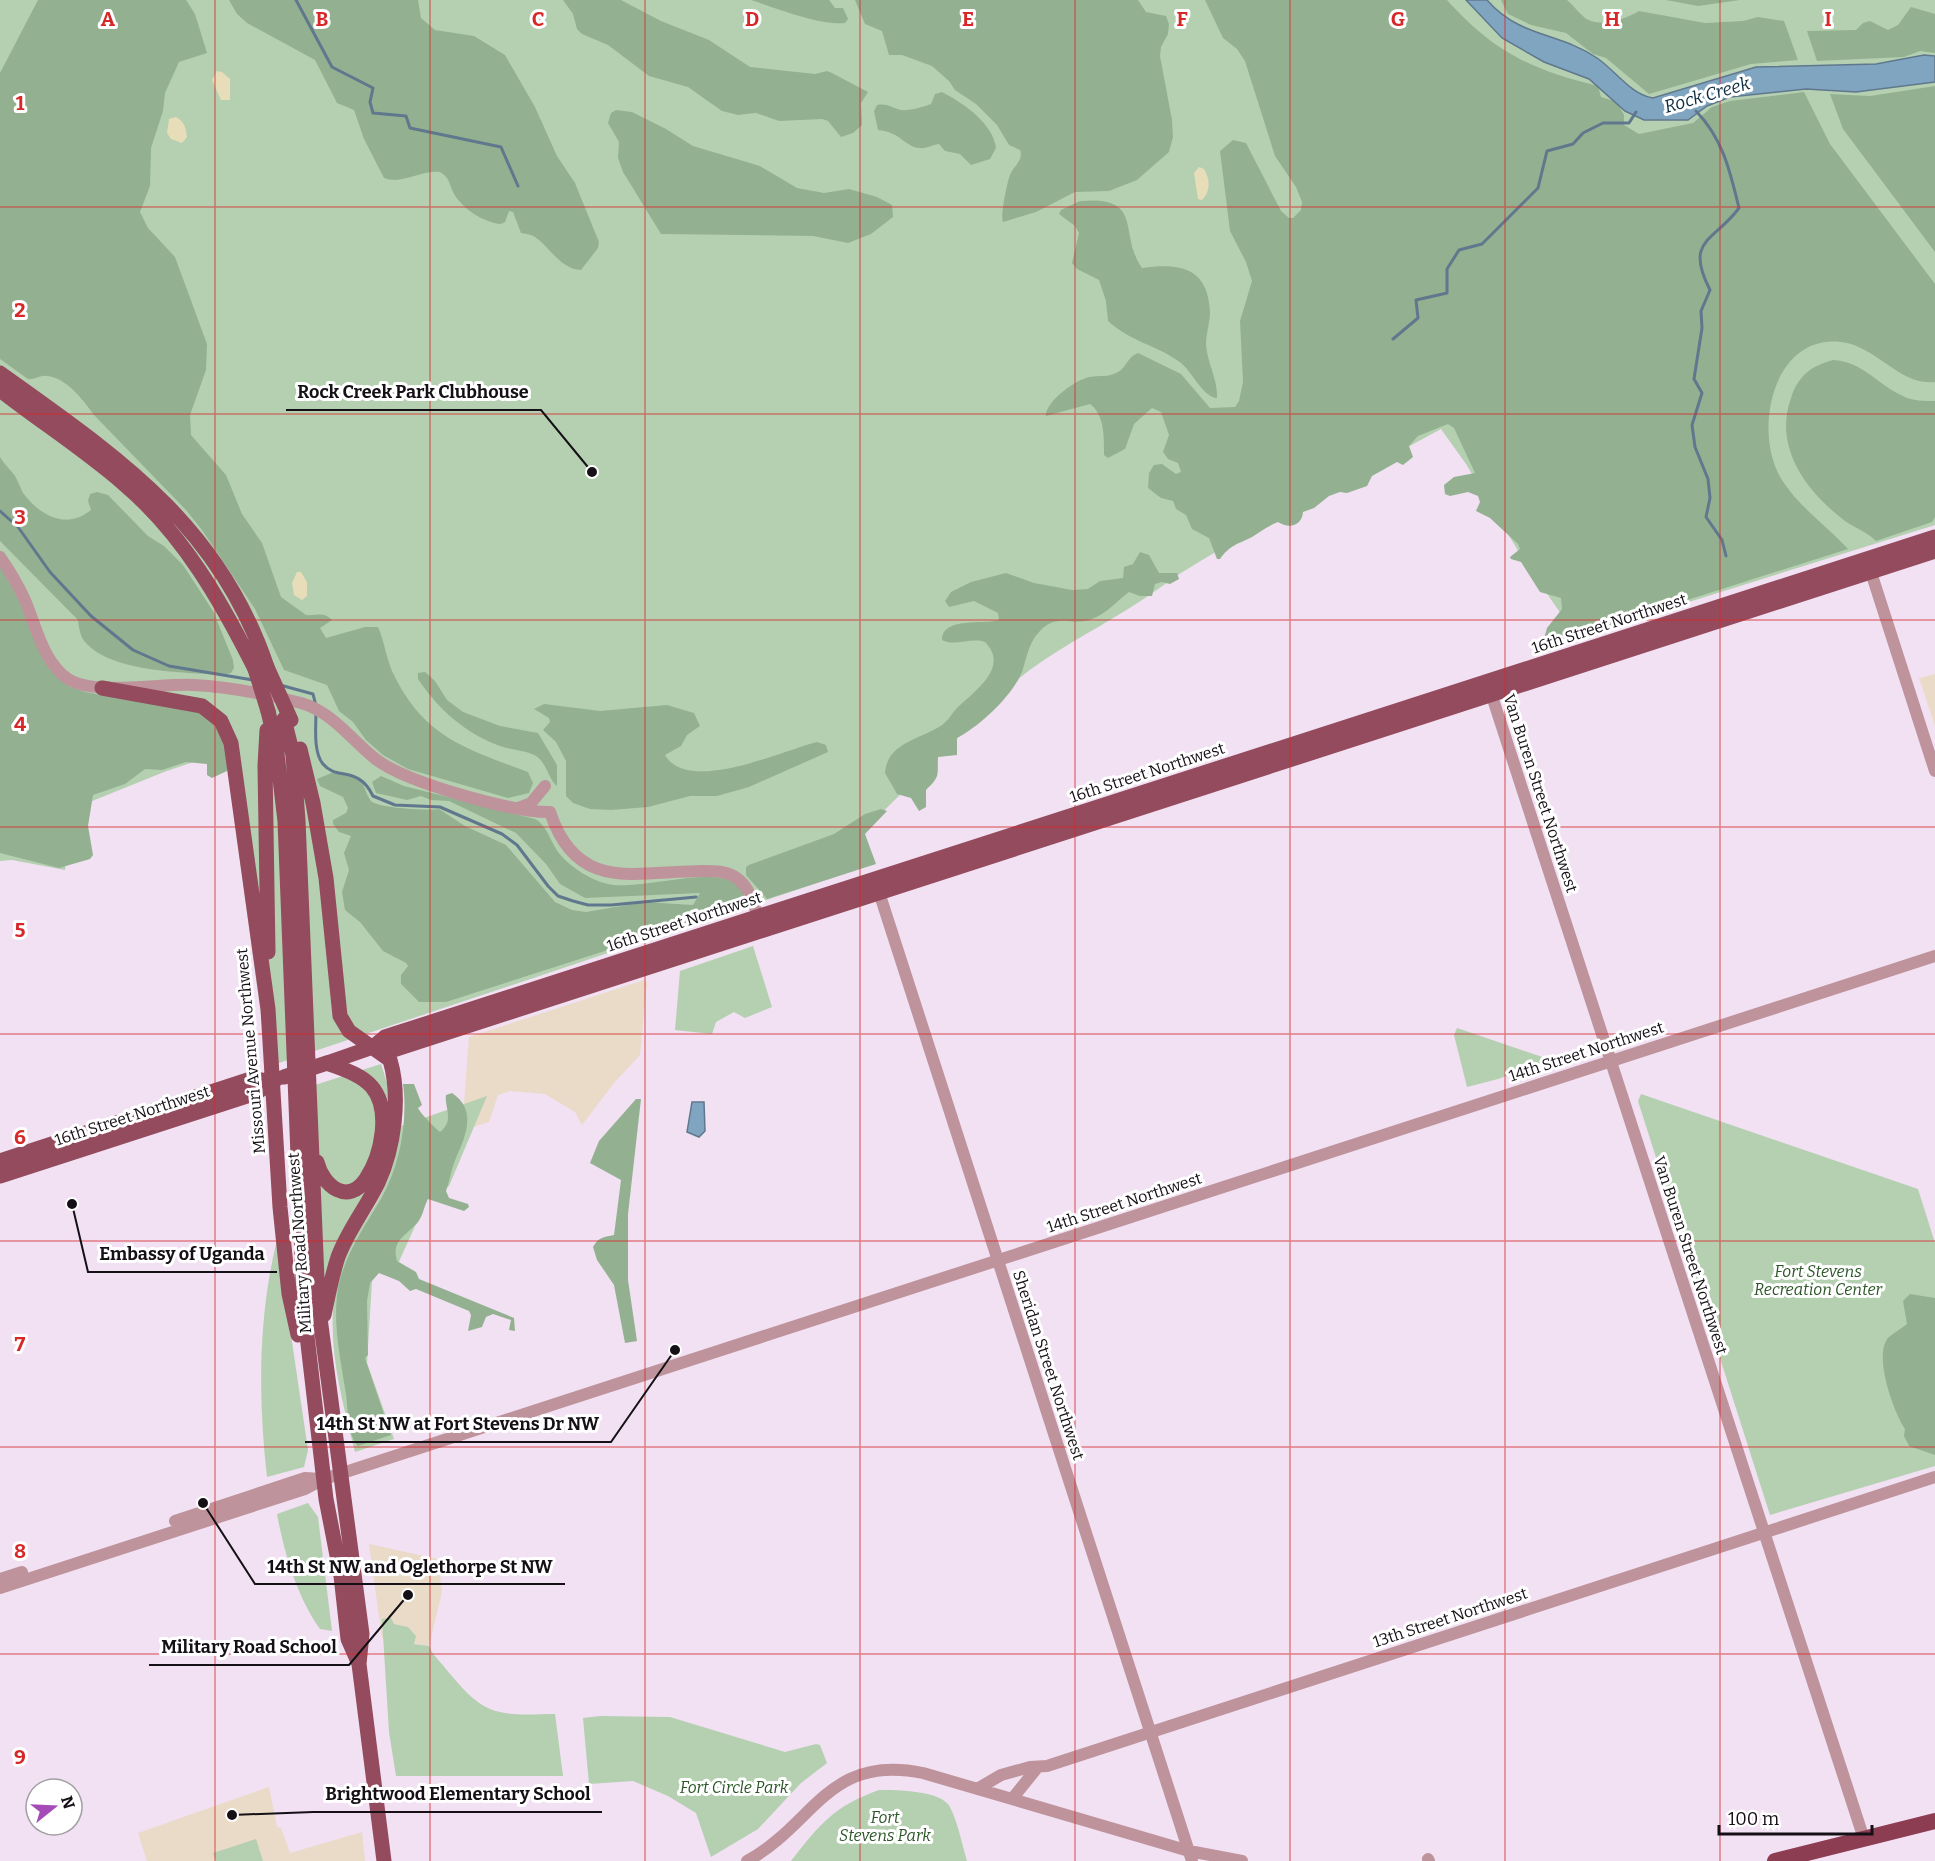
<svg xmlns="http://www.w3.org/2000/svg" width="1935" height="1861" viewBox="0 0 1935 1861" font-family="Bitter,serif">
	<rect width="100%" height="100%" fill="#f1e1f3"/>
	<path fill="#e9dbc8" d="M1935 674V726L1919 678Z
		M644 980 647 982 640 1055 614 1083 582 1125 575 1112 545 1094 510 1091 498 1095 489 1122 473 1127 464 1103 469 1037Z
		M369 1544 438 1559 442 1592 429 1646 382 1638Z
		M269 1787 277 1827 281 1828 290 1853 362 1832 365 1861H147L138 1833Z"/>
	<path fill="#b4d0b1" d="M0 0H1935V525L1577 637 1523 559 1466 464 1441 429C1354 477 1265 520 1181 573 1163 585 1146 598 1128 609 1077 641 1024 665 984 712L848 846 853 871 264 1068V1037L235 824 236 799 233 765 214 755 164 772 70 810 65 870 12 860 0 861Z
		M753 946 772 1007 745 1018 734 1012 716 1022 712 1034 675 1030 680 971Z
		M1457 1028 1548 1059V1061L1498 1079 1467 1087 1454 1035Z
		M381 1064 389 1089 382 1157 324 1289 315 1085Z
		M1641 1094 1918 1189 1935 1243V1466L1770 1515 1638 1101Z
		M487 1096 449 1186 429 1195 397 1266 378 1272 372 1281 367 1363 394 1439 355 1452C339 1388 320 1323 344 1258 353 1236 368 1219 379 1198 391 1177 394 1151 398 1127Z
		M277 1240 308 1450 304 1467 267 1477C258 1399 258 1316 277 1240Z
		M308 1503 318 1517 332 1631 320 1629C297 1597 284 1552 277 1514Z
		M391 1618 394 1624 408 1627 416 1636 414 1644 429 1646 433 1654C449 1671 468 1700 490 1709 510 1717 534 1714 555 1714L563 1776H396L389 1732 382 1619Z
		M600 1716 670 1717 785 1752 816 1744 820 1745 827 1763 801 1783 758 1829 711 1857 696 1813 668 1796 633 1781 589 1784 583 1718Z
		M879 1790C896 1790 941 1790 950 1807 958 1823 962 1844 967 1861H791C820 1824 834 1806 879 1790Z
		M256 1839 263 1861H216L213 1853Z"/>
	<path fill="#93b190" d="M38 0H186L195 14 207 53 179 62 165 93 163 111 151 148 150 186 140 212 148 228 175 257 207 344 206 370 190 415 191 435 226 475 242 514 262 543 281 597 306 615C318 616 323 611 332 620L320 628 326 638 365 627H378C384 640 386 657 392 671 423 737 464 748 528 772L533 783 529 793 508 798 408 769 383 755 366 740 353 722 339 711 327 685 284 670 255 609 202 530 186 510 94 415C83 400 67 378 47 376 40 375 35 380 28 379L0 359V73Z
		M229 0H418L421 18 435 30 474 36 505 55 535 107 557 156 575 183 599 242 598 248 581 270C560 269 550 247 535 237 530 234 526 234 521 233L513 212 509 211 505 222 501 224C484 223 461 208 453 192 449 183 449 177 440 172 421 170 402 185 384 178L364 139 354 110 337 103 315 60 247 23 237 14Z
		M563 0H621L661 21 709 40 750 67 815 74 827 71 832 73 868 92 861 103 862 125 853 133 841 137 828 121 822 119 779 121 756 113 738 115 722 111 688 87 649 76 608 45 582 34 577 29 573 14Z
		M751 0H829L835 8H843L848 19 845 23C821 26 775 8 751 0Z
		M855 0H1138L1146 12 1166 16 1169 24 1168 34 1161 47 1160 56 1172 120 1173 137 1169 152 1137 180 1109 191 1075 192 1036 212 1003 222C1000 216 1007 183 1010 175 1013 166 1024 161 1020 150L1009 145 997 125 976 104 955 90 949 81 932 66 902 55H889L882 31 865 24Z
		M1205 0H1447C1493 51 1531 70 1598 86L1601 97 1617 102 1624 115V125L1639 134 1693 123 1712 107 1730 101 1804 92 1830 144 1935 284V382C1899 386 1877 346 1841 342 1772 334 1752 433 1782 480 1799 507 1827 526 1848 549L1546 645 1543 642 1547 628 1562 609 1561 598 1540 592 1521 562 1511 559 1510 557 1520 549 1518 544 1490 518 1476 511 1480 502 1478 496 1468 492 1450 496 1445 494 1444 485 1454 477 1475 473 1454 428 1448 424 1418 436 1409 446 1413 457 1403 465 1397 462 1372 476 1367 486 1347 493 1340 492 1329 496 1314 508 1303 512C1302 526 1289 529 1278 522 1268 526 1261 531 1252 537 1238 544 1230 545 1220 559H1217L1209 538 1192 529 1186 515 1176 509 1173 501 1161 498 1148 488 1149 473 1154 465 1162 464 1176 474 1181 472 1178 463 1168 459 1163 452 1169 435 1161 412 1152 408 1134 424 1125 449 1108 458 1104 455C1104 439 1105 415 1090 404L1046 416C1045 402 1076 379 1090 377 1099 375 1108 378 1118 372 1127 367 1127 357 1138 353L1181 374 1210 408 1235 407 1239 401 1243 382 1240 321 1252 281 1246 262 1230 231 1220 151 1233 140 1246 143 1281 211 1289 218H1293L1301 210 1302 202 1296 187 1275 156 1245 61 1237 49 1223 38Z
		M1501 0H1567C1573 5 1578 12 1584 17 1598 29 1626 19 1639 11L1705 23 1743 21 1758 17 1784 21 1798 60 1751 64 1649 94 1606 58 1593 54 1566 33 1531 25 1508 14Z
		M1666 0H1740L1698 6Z
		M1911 7 1935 14V53L1920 51 1904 57 1817 61 1807 31 1856 30 1863 23 1870 21 1888 30 1898 25Z
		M1935 86V252L1843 129 1830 94 1870 96Z
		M942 92C963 103 993 123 996 148L990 159 971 165 960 154 945 151 939 144C932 145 926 149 919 148 906 147 900 132 878 130L874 111 877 105C887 103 892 108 901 110 909 111 924 107 931 104L935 94Z
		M616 110 632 112 666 129 693 146 760 166 797 188 824 193 849 189 877 197 892 205 893 217 871 234 848 243 813 236 661 234 623 172 618 158 619 142 608 123 611 113Z
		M1080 201C1145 195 1118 234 1142 268 1180 263 1208 267 1210 312 1210 323 1206 333 1206 344 1207 363 1218 379 1217 398 1204 398 1192 372 1181 363 1159 346 1129 341 1108 321L1106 301 1099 280 1077 269 1072 263 1079 233 1075 226 1059 214 1061 210Z
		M1833 360C1862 361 1878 385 1903 396 1912 401 1925 401 1935 401V517L1932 522 1876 541C1867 532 1855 528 1845 521 1807 492 1773 448 1791 398 1798 376 1811 366 1833 360Z
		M0 457C4 464 10 469 15 476 18 481 20 487 23 493 40 516 67 530 91 510L88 501 90 494 97 492 108 495 148 536 164 546 183 565 213 611 233 660 234 668 231 673 222 675C184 672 112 673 85 642 80 636 79 628 78 620L0 541Z
		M1140 552 1149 555 1159 573H1177L1179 579 1170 584 1162 582 1155 584 1152 596H1140L1129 592C1117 601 1106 614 1092 619 1072 627 1058 612 1040 631 1029 642 1027 656 1023 669 1015 694 979 727 957 738V755L938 757C937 775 941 776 926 790V807L919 811 911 798 897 794 885 773C887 742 922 739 942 725 948 721 952 713 957 708 975 691 1010 667 985 642 971 637 955 647 942 640 942 616 985 625 999 620L998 613 974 601 949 607 945 601 951 592 971 582 1006 573 1034 583 1072 590 1088 589 1100 581 1123 578 1124 567 1133 564Z
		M0 566 68 686 85 692 201 712C219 725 230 748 227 771L212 778 207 775V764L186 762 162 770 145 769 125 784 93 795 88 826 93 855 90 859 59 868 0 853Z
		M425 672 435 681 447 700 463 712 500 726 538 733 557 765V786C548 779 547 763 536 756 526 750 511 750 500 746 465 733 439 710 418 679V673Z
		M544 704 600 711 667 705 694 713 700 726 687 735 681 746 665 755C688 795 784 750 817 742L826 745 828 752 749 787 717 796H690L648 807 611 810 590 809 573 803 566 796V761L556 742 543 730 550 722 549 718 534 709Z
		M334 772 360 780C365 786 366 795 371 801 377 808 430 811 439 809L465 826 506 845 555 902 572 910 586 912 645 902 693 905 700 893 585 898 560 884 546 864 516 833 449 801 431 800 421 796 407 800 376 793 372 782 381 776 404 786 535 819C546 825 550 839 556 849 567 866 594 883 614 885 644 888 710 868 734 882 742 886 745 898 748 905L446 1002H419L401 984V975L408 966 406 963 383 951 360 922 345 910 342 892 349 870 344 853 351 836 339 832 333 824V820L346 813 348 808 343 797 320 786 317 779Z
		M881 809 887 811 865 834 876 864 767 899 746 875V867L749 865 834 834 865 814Z
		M403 1084H414L422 1105 418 1108C420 1113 436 1129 440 1132 455 1120 444 1107 446 1095L452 1093C478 1110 465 1137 456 1158 451 1169 450 1181 446 1191L449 1198 468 1204 469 1207 464 1211 428 1199C424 1206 423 1216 418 1222 406 1236 391 1240 397 1261L416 1272 419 1279 514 1318 515 1331 509 1330 511 1320 493 1314 486 1317 482 1327 468 1331 471 1315 469 1311 416 1289 410 1291 399 1281 379 1273 370 1283 367 1301 368 1355 365 1358 391 1435 358 1446C347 1435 348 1408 346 1394 340 1356 330 1313 341 1276 350 1247 366 1224 381 1199 400 1165 408 1122 403 1084Z
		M636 1099H641L628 1214V1280L637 1341 625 1343 614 1285 597 1260 593 1247C598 1237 605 1237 614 1235L621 1180 590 1163 599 1141Z
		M1910 1294 1935 1298V1455L1909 1446 1904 1436 1905 1429C1894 1413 1873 1356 1888 1338 1893 1333 1901 1329 1907 1324L1903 1301Z"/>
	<path fill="#e7deb9" d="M217 71 222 72 230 79V100H221L212 80Z
		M176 117C184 121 186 128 187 137L182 143 171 139 167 133 169 119Z
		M1199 167 1204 169C1210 179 1211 191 1202 200L1198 199 1194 173Z
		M297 572H301L307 582V596L302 600 294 595 292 583Z"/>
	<path fill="#80a5c0" stroke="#60788d" stroke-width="1.5" d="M1466 0H1487C1520 38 1559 32 1597 58 1616 71 1630 94 1653 98L1756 67 1876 64 1924 55 1935 56V82L1856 92 1806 89 1730 97 1707 106 1688 120H1644L1625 111 1589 79 1544 62 1502 38Z
		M692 1102H704L705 1131 699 1137 687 1132Z"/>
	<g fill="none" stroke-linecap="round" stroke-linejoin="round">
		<path stroke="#60788d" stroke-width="3" d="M296 0 332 67 373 88 370 102 373 113 406 116 410 128 501 147 518 186
			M1696 111C1723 139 1730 171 1739 208 1714 242 1684 239 1710 290L1701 311 1702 328 1694 379 1702 393 1692 425 1695 447 1708 479 1710 498 1706 517 1722 540 1726 556
			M1393 339 1418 318 1416 300 1447 293V269L1459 250 1482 244 1538 188 1547 151 1573 144 1583 133 1603 123H1629L1636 112
			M0 511 18 527 50 572 91 616 133 650 169 666 253 680
			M280 685 313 694 316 706
			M316 712C316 727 313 752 323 764 337 781 358 765 373 796L395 805 440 807 502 834 517 845 548 886 558 896 573 901 588 905H611L696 897"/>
		<path stroke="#be939b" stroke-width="12" d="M0 557C10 571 18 585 25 600 36 626 43 662 68 679 95 696 160 683 194 685 230 687 266 694 301 703 333 712 352 741 377 760 406 782 513 813 550 812 577 894 636 871 703 871 715 871 728 871 738 879 751 889 755 908 760 924
			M1868 563 1935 771
			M1489 687 1864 1839
			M518 808 531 803 545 786
			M877 886 1192 1861
			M175 1521 305 1478 321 1479
			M0 1579 22 1572
			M0 1588 305 1489 324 1479 1935 956
			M977 1789 1001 1775 1030 1767 1047 1766 1935 1477
			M1012 1799 1037 1768
			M1428 1859 1429 1861
			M747 1861C814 1825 828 1753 923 1773L1189 1851 1242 1861"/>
		<path stroke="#944b5d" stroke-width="15" d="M0 373C116 456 219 524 267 667
			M0 390C41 422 85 450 124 484 183 534 221 601 255 669
			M102 688 202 706 221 721 231 743 268 1009 280 1207 289 1294 298 1335
			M268 711 276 745 285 821 304 1310 326 1499 341 1576 348 1639 359 1664
			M284 719 293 755 298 820 318 1303 362 1634 359 1664 384 1861
			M267 730 265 766 268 952
			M300 749 313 803 326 878 340 1016 349 1031 390 1060C401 1097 394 1148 378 1183 366 1208 348 1230 338 1257 332 1275 328 1296 324 1315
			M373 1047 390 1051 1935 551
			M327 1063 373 1047 385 1037 1935 537
			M0 1161 251 1079 271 1081
			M317 1162C323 1186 348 1206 366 1179 382 1155 391 1110 372 1087 361 1074 342 1069 327 1063
			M0 1176 256 1093 278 1078"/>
		<path stroke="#8c3d52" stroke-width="16" d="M1775 1861 1935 1821"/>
		<path stroke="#944b5d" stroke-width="15" d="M267 667 291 720
			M255 669 268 711
			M284 1077 327 1063"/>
	</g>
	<path fill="none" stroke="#d62828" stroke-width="1.5" stroke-opacity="0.55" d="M215 0V1861M430 0V1861M645 0V1861M860 0V1861M1075 0V1861M1290 0V1861M1505 0V1861M1720 0V1861M0 207H1935M0 414H1935M0 620H1935M0 827H1935M0 1034H1935M0 1241H1935M0 1447H1935M0 1654H1935"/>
	<g text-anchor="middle" stroke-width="6" stroke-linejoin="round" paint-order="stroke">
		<g font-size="16" fill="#151016" stroke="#fff">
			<text transform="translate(1609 623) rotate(-18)" y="6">16th Street Northwest</text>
			<text transform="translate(1147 772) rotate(-18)" y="6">16th Street Northwest</text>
			<text transform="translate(1541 793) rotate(72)" y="6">Van Buren Street Northwest</text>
			<text transform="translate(684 921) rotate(-18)" y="6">16th Street Northwest</text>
			<text transform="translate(250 1051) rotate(-95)" y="6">Missouri Avenue Northwest</text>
			<text transform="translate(1586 1051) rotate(-18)" y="6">14th Street Northwest</text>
			<text transform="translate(132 1115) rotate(-18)" y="6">16th Street Northwest</text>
			<text transform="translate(1124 1202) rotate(-18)" y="6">14th Street Northwest</text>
			<text transform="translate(299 1243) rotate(-94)" y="6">Military Road Northwest</text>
			<text transform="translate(1691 1255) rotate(72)" y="6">Van Buren Street Northwest</text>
			<text transform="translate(1049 1365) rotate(72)" y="6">Sheridan Street Northwest</text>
			<text transform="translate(1450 1617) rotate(-18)" y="6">13th Street Northwest</text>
		</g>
		<g font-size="16" font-style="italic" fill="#2c5628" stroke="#fff">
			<text x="1818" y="1277">Fort Stevens<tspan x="1818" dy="18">Recreation Center</tspan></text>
			<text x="734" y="1793">Fort Circle Park</text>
			<text x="885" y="1823">Fort<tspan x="885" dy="18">Stevens Park</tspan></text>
		</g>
		<g font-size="18" font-style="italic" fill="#0d2c40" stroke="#fff">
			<text transform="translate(1707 95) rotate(-16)" y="6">Rock Creek</text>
		</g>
	</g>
	<g font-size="20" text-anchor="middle" font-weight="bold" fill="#d62828" stroke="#fff" stroke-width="6" stroke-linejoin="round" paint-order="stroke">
		<text x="108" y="26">A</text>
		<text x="322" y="26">B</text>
		<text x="538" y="26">C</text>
		<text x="752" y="26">D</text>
		<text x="968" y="26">E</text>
		<text x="1182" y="26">F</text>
		<text x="1398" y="26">G</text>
		<text x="1612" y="26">H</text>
		<text x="1828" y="26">I</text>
		<text x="20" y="110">1</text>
		<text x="20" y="317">2</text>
		<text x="20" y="524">3</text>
		<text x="20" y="731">4</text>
		<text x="20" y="937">5</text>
		<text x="20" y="1144">6</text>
		<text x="20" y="1351">7</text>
		<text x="20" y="1558">8</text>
		<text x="20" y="1764">9</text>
	</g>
	<path fill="none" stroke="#151016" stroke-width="2" d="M592 472L541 410H286M72 1204L88 1272H277M675 1350L611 1442H305M203 1503L255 1584H565M408 1595L349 1665H149M232 1815L313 1812H602"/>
	<g fill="#151016" stroke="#fff" stroke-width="2">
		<circle cx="592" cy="472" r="6"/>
		<circle cx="72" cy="1204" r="6"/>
		<circle cx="675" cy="1350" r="6"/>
		<circle cx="203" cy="1503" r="6"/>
		<circle cx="408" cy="1595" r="6"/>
		<circle cx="232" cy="1815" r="6"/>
	</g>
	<g font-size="18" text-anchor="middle" font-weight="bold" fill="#151016" stroke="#fff" stroke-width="6" stroke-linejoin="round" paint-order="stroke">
		<text x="413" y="398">Rock Creek Park Clubhouse</text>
		<text x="182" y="1260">Embassy of Uganda</text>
		<text x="458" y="1430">14th St NW at Fort Stevens Dr NW</text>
		<text x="410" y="1573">14th St NW and Oglethorpe St NW</text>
		<text x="249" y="1653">Military Road School</text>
		<text x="458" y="1800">Brightwood Elementary School</text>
	</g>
	<g transform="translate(54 1807) rotate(72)"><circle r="28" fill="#ffffff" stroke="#a19fa2" stroke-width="1.5"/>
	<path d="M0-4.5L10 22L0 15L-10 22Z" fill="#a54bb7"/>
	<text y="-9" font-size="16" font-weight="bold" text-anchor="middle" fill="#151016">N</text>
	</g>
	<path d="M1719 1825v9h153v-9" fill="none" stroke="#151016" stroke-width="3"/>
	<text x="1728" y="1825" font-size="18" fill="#151016" stroke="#ffffff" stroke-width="4.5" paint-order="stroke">100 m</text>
</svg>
